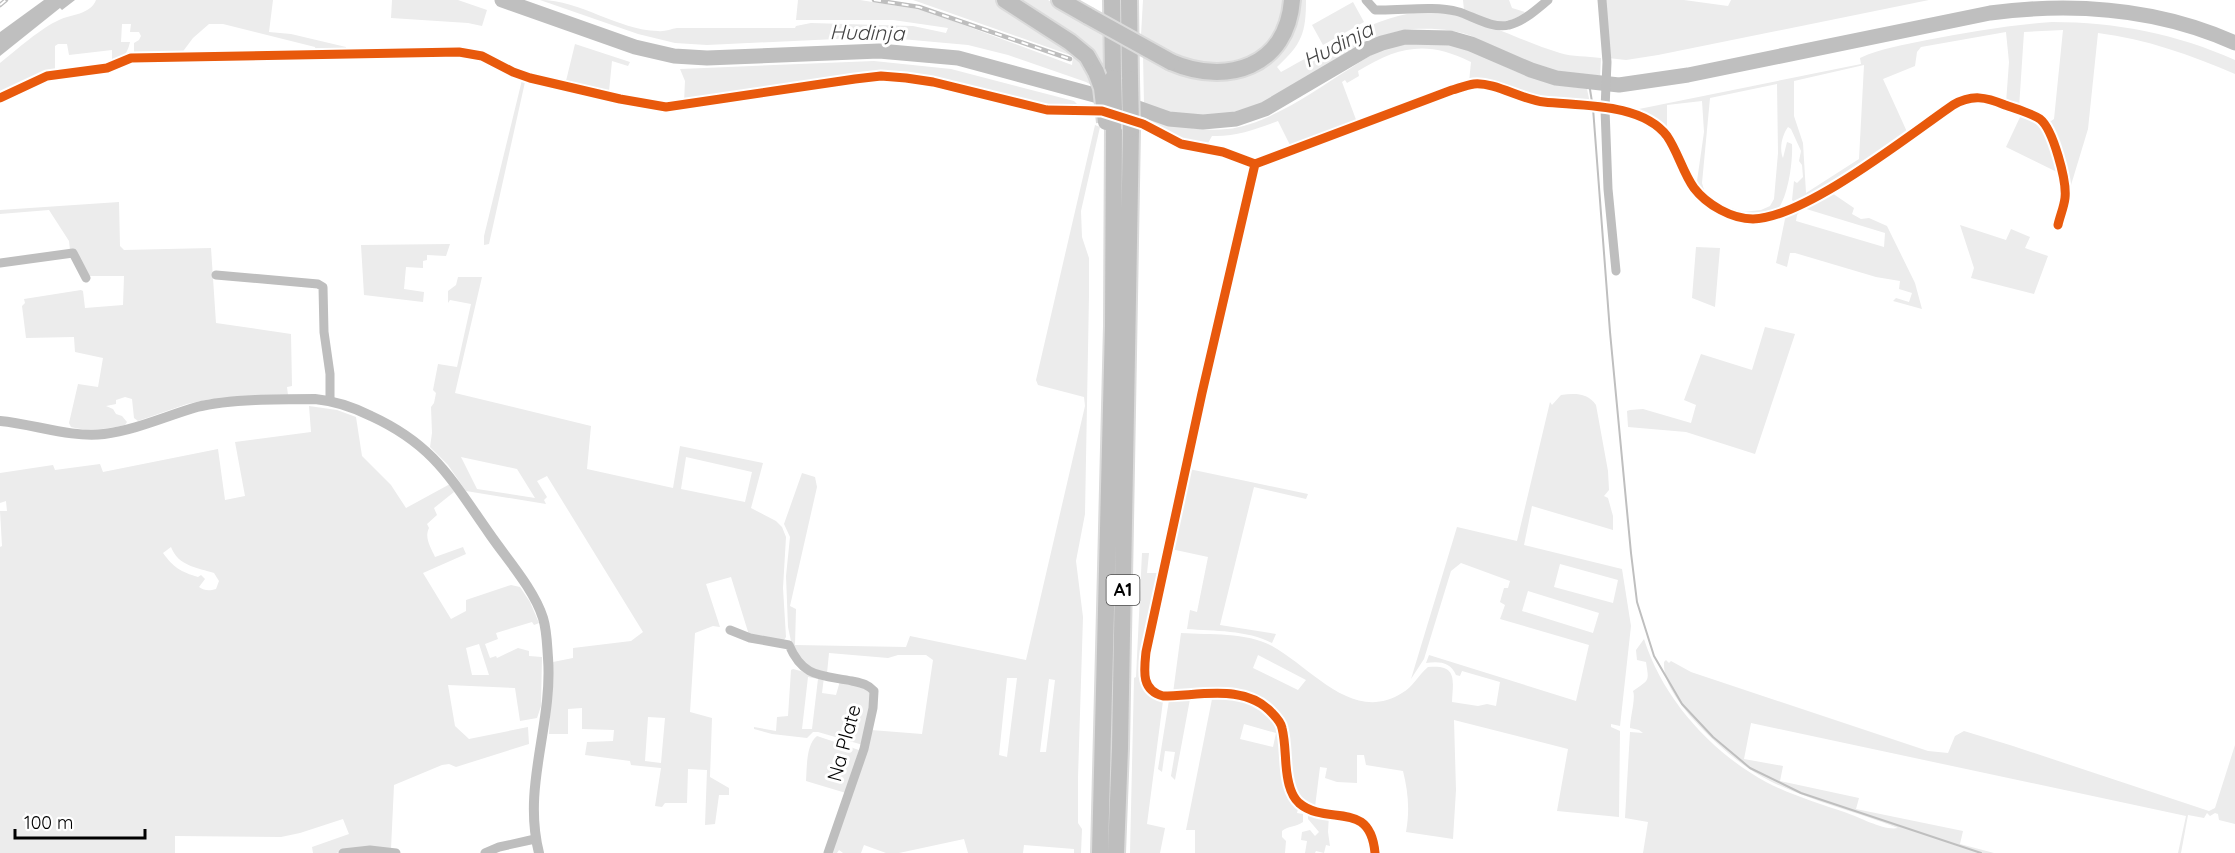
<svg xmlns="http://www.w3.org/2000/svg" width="2235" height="853" viewBox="0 0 2235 853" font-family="Quicksand,sans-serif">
	<rect width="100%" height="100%" fill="#fff"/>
	<path fill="#ececec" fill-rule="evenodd" d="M96 0H273L269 32 291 34 346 47V52L316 53 315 47 223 24H209L193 38 181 54 134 55V43L139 40 141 36 139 32H130L131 24H122L121 42H130C127 55 123 58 112 65V50L69 55 67 44H58L55 46V73L0 96V63C16 50 41 28 59 20 71 14 90 15 96 0Z
		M392 0H458L487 10 482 26 468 23 391 18Z
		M540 0C581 0 617 30 658 31 664 32 671 29 677 28H795L796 26 811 23 913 26 946 33 948 28 893 20H796L798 0H860L923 10 1072 65 1073 56 913 0H996L1081 57 1095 87 1086 82 1008 55 968 45 879 37 707 45 675 43 638 34Z
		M1013 0H1048L1105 34V66H1100Z
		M1143 0H1286C1284 40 1245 72 1205 65 1182 61 1162 46 1141 35Z
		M1299 0H1306C1306 33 1302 44 1277 67L1281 72C1320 51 1384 10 1429 12 1475 14 1516 40 1560 53 1572 57 1587 56 1601 58L1600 78C1578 75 1555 74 1533 67 1512 60 1495 47 1476 38 1457 29 1433 28 1413 29 1392 30 1371 41 1353 50 1331 62 1310 78 1288 92 1255 112 1209 123 1170 114 1161 112 1153 108 1144 105L1143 54 1252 71Z
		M1463 0H1509L1512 8 1525 12C1503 30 1487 19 1464 10Z
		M1605 0H1684L1728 6 1731 0H1929L1658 55 1626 60 1608 58Z
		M1353 2 1364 22 1323 45 1312 25Z
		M2052 22C2116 22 2177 34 2235 60V74C2191 55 2146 39 2098 33L2088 129 2068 195 2041 117 2051 121 2054 119 2063 30 2024 32 2019 108 2006 103 2009 62 2006 32 1921 47 1917 52 1915 66 1883 79 1908 134 1868 161 1797 204 1792 200 1794 181 1797 183 1803 177 1802 165 1799 161 1801 151 1791 129 1788 127C1782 135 1779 149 1783 158L1787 142 1792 144C1793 162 1788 197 1777 211 1732 218 1731 214 1696 188L1704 132 1702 101 1667 105V130L1634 110 1861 64 1860 58C1881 48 1904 45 1927 40 1969 32 2010 25 2052 22ZM1864 65 1859 159 1806 193 1803 143 1794 116V81ZM1777 84 1778 153 1774 199 1770 206 1761 210 1743 212 1725 206 1709 196 1704 190 1702 183 1710 98Z
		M1436 41C1470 45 1496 65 1528 76 1547 83 1567 86 1587 89L1590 103 1539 98 1469 82 1471 62C1427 40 1399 46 1358 71L1359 76 1347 83 1345 80 1342 82 1358 125 1291 147 1278 121C1256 129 1236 137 1212 136L1207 145 1181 140 1145 122 1146 117C1173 125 1199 132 1227 129 1267 125 1313 92 1346 71 1359 63 1372 53 1386 48 1402 42 1419 42 1436 41Z
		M575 44 630 62 628 66 612 61 609 91 621 94 620 97 565 85Z
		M874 61 951 69 1074 101 1077 104 1099 105 1100 109 1057 108 905 75 684 102 685 81 680 69Z
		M522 80 525 82 489 244 484 245V236Z
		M2021 115C2051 122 2051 148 2059 173L2006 147Z
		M1095 125 1100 127 1081 211 1082 237 1089 258V295L1085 514 1076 561 1083 617 1078 777V823L1082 829 1081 853H1074V849L1024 845 1023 853H968L964 839 899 853H886L864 845 861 853H843L839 850 837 853H830L871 730 922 734 933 660 926 655H898L888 658 829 653 827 673 805 667 792 646 788 627 786 576 790 537 784 524 802 473 815 477 817 487 790 606 796 609 795 645 906 647 910 636 1026 660 1085 406 1084 397 1038 385 1036 380ZM1007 678H1017L1007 757 999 755ZM1049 679 1055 680 1046 752H1040Z
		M1829 191 1854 208 1852 214 1861 219 1869 218 1887 226 1915 283 1922 309 1893 301 1896 298 1909 302 1912 293 1899 289 1900 281 1876 277 1795 253H1790L1787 267 1776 263 1786 214ZM1803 208 1885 233 1884 247 1796 221 1797 215Z
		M119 202 120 246 124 250 211 248 216 323 291 334 292 386 287 387 288 395 211 399 187 404 138 421 134 418 132 399 125 397 116 400V404L106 406 113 409 116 414 122 416 127 422 125 425C107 429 90 432 71 427L69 423 78 384 98 387 103 358 75 352 74 337 26 338 22 306 25 303 24 299 81 290 83 291 85 308 123 305 124 276H89L70 250 69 241 49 210 0 214V210Z
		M1960 225 2006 240 2011 229 2030 237 2025 248 2048 256 2034 294 1971 278 1974 268Z
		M450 244 446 256 427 255V260L423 261V268L406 267 404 289 424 292 423 302 364 295 361 245Z
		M1696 247 1720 248 1715 307 1692 298Z
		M458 277H482L455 393 591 426 587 469 673 488 680 446 763 463 751 508 776 521 782 527 786 537 783 588 786 637 784 640 749 635 731 577 706 584 720 627 713 626 695 633 690 712 712 718 710 777 729 788V795H719L715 824 705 825 707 770 688 769 687 803H665L662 807 655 806 661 768 631 765 630 761 585 755 587 742 613 741 614 730 582 729V708L568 709V734H549L553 662 573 658V648L631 641 643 632 547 476 537 481 547 497 544 500 546 504 466 491 448 465 430 447 432 433 431 407 434 403 436 393 433 390 438 364 457 367 471 304 450 300 448 303V291L456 285ZM461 457 517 469 535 498 477 489ZM686 457 752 472 745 502 681 489ZM648 717 665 718 661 763 645 761Z
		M1765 327 1795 334 1755 454 1686 432 1628 427 1627 411 1630 410 1643 409 1691 423 1696 405 1684 400 1701 354 1752 370Z
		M1561 395C1575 393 1588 393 1596 405L1608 471 1609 490 1604 496 1608 498 1613 516V530L1532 506 1524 545 1622 569 1631 626 1620 726 1611 724V727L1620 731 1619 817 1557 811 1568 749 1454 720 1456 790 1453 839 1406 832C1410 810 1408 791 1403 771L1366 765 1364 755H1357V783L1337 782 1325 778 1327 768 1320 767 1315 807 1302 802 1292 787 1286 740 1259 698 1173 693 1181 633C1210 635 1246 632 1272 646 1312 668 1353 724 1402 693 1413 687 1419 674 1428 667 1458 664 1453 680 1452 702L1478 706 1487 704 1496 706 1500 682 1462 671 1460 676 1456 675C1451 662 1439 661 1426 663L1429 655 1576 701 1589 645 1500 619 1505 605 1500 602 1504 588H1508L1510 581 1461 563 1451 571 1424 659 1411 679 1457 527 1517 541 1550 402 1552 405ZM1560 564 1618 580 1613 603 1554 587ZM1528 591 1599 613 1593 633 1522 611ZM1258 655 1306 680 1298 690 1253 668Z
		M309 406 337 410 356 417 362 456 391 485 406 508 450 484 454 492 434 508 437 515 427 524 429 528C424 538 431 548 435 557L463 547 466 554 423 573 451 619 466 611V600L511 585 520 587 530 602 539 623 534 625 532 622 496 633 498 639 485 644 490 658 496 656 497 658 518 648 529 651V656L542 657 541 706 537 718 520 721 515 688 448 685 455 726 469 739 528 727 529 744 456 767 449 764 442 765 394 785 391 849 357 848 336 853H313L312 847 349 834 343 819 300 833 281 837 175 836V853H0V547L2 546 0 511H7L6 501 0 503V473L53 465 55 470 100 464 103 472 218 449 225 500 245 496 235 442 311 432ZM171 547C178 566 198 568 214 573L219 581 216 589C209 591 205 591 199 587L205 579 201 575 198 577C181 572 173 567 163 553ZM479 644 489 675H472L466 648Z
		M1189 469 1308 494 1306 499 1254 487 1220 625 1276 634 1272 643C1247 630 1214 631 1187 629L1190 610 1197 612 1208 557 1171 549Z
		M1142 553H1149L1147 573H1159L1139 669C1140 692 1145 692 1163 701L1147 824 1165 828 1160 853H1130L1134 678 1136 677Z
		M1644 639C1663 699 1711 752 1766 782 1791 795 1820 804 1847 813 1861 818 1885 831 1898 828 1856 812 1810 801 1770 781 1740 766 1714 742 1692 718 1679 702 1663 683 1664 662L1666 660 1669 663 1671 661 1691 672 1928 751 1948 753 1955 736 1964 731 2013 746 2209 811 2215 808 2235 745V824L2219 820 2218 814 2215 813 2210 816 2207 813 2204 818 2188 815 2181 853H2178L2186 816 1751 723 1744 759 1783 766 1780 781 1859 798 1856 809 1963 831 1960 844 1994 853H1643L1648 822 1625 818 1630 732 1643 733 1639 730 1630 728C1630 718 1636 698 1633 691 1650 679 1649 682 1646 662L1637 660 1636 650Z
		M793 669 824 677 822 693 836 695 840 681 862 685 872 694 863 745 818 732H813L807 738 772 734 754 729V727L776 731 777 717 788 716 791 670ZM808 677 818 679 812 729H802Z
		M1173 697H1239L1266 710 1278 727 1280 742 1300 807 1298 809 1297 813 1303 814V822C1297 827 1287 826 1282 831V837L1286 841 1285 853H1195V830H1186L1212 699H1190L1175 780 1171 776 1175 752 1165 751 1162 772 1158 769 1169 700ZM1244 724 1276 733 1273 747 1240 739Z
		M817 736 859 750 846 793 806 781C807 768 806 744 817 736Z
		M1315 814 1329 815 1328 832 1330 846 1326 845 1324 853 1316 851 1315 853H1305L1307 841 1301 840 1302 832 1310 830 1315 836 1319 832 1308 819V815Z"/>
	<path fill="#bfbfbf" d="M44 0H75L62 10 60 8 0 56V32Z"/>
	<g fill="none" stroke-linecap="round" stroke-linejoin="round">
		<path stroke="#bfbfbf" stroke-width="2" d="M1589 83 1592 102
			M1593 108 1610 332 1631 553 1637 602 1654 656 1682 704 1713 737 1750 768 1801 793 1981 853"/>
		<path stroke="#bfbfbf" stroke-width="15" d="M502 0 635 47 674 56 707 58 879 51 958 58 1124 103 1169 119 1203 122 1236 119 1265 109 1367 49 1382 43 1405 37 1450 38 1471 44 1531 70 1556 78 1619 85 1688 75 1990 13C2074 2 2157 8 2235 43"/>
		<defs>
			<path id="motorway" d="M1005 0 1070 42 1087 56 1096 72
				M1060 0 1088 16
				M1112 0 1113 78
				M1129 0 1130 79
				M1171 62C1227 86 1287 67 1292 0
				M1100 853 1113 326 1114 124
				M1116 853 1120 748 1131 129"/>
		</defs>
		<use href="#motorway" stroke="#dbdbdb" stroke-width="20"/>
		<path stroke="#bebebe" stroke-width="9" d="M1366 0 1375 10C1403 11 1431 5 1459 12 1474 17 1493 29 1509 25 1523 22 1537 9 1548 0
			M1602 0 1607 62 1605 109 1608 189 1616 271
			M0 98 47 76 107 68 131 58 459 52 482 56 513 72 530 78 620 99 666 107 855 79 881 76 906 78 933 82 1047 110 1102 111 1143 124 1181 144 1223 152 1255 164 1202 393 1146 652C1144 671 1141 690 1163 696 1199 696 1245 683 1272 713 1276 717 1281 723 1282 728 1285 740 1285 753 1286 765 1287 777 1289 794 1299 803 1327 827 1370 798 1375 853
			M1255 164 1452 90C1459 88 1467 85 1474 84 1495 82 1522 100 1544 102 1582 106 1642 103 1667 136 1678 152 1683 173 1694 188 1707 205 1732 219 1753 219 1805 218 1908 136 1953 105 1972 94 1986 97 2005 105 2016 109 2031 113 2040 119 2053 129 2067 181 2065 198 2064 207 2060 216 2058 225
			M0 263 73 253 86 278
			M216 275 318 284 323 287 324 332 330 374V400
			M730 630 750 638 789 645C803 678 821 675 852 681 861 683 868 684 874 691L873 708 864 749 828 853
			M343 853 370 850 396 853
			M485 853 499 847 535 839"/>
		<path stroke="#bebebe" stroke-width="10" d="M0 421C34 424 70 438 104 434 136 430 166 416 197 407 229 399 281 399 315 399 336 401 353 407 371 416 434 445 451 479 489 533 506 558 534 589 543 618 547 631 547 645 548 658 553 725 522 786 539 853"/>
		<use href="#motorway" stroke="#bebebe" stroke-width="16"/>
		<defs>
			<path id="rail" d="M874 0 919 7 1070 59
				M0 5 6 0"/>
		</defs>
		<use href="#rail" stroke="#bebebe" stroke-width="4.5"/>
		<use href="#rail" stroke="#fff" stroke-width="2" stroke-dasharray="7" stroke-linecap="butt"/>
		<defs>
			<path id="motorway-bridge" d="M1088 16 1171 62
				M1096 72 1102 88 1106 122
				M1113 78 1114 110
				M1130 79 1131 129"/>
		</defs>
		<use href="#motorway-bridge" stroke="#dbdbdb" stroke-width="20" stroke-linecap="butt"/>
		<use href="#motorway-bridge" stroke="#bebebe" stroke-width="16"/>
		<defs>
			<path id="cycleway" d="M0 98 47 76 107 68 131 58 459 52 482 56 513 72 530 78 620 99 666 107 855 79 881 76 906 78 933 82 1047 110 1102 111 1143 124 1181 144 1223 152 1255 164 1202 393 1146 652C1144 671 1141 690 1163 696 1199 696 1245 683 1272 713 1276 717 1281 723 1282 728 1285 740 1285 753 1286 765 1287 777 1289 794 1299 803 1327 827 1370 798 1375 853
				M1255 164 1452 90C1459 88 1467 85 1474 84 1495 82 1522 100 1544 102 1582 106 1642 103 1667 136 1678 152 1683 173 1694 188 1707 205 1732 219 1753 219 1805 218 1908 136 1953 105 1972 94 1986 97 2005 105 2016 109 2031 113 2040 119 2053 129 2067 181 2065 198 2064 207 2060 216 2058 225"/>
		</defs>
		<use href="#cycleway" stroke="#fff" stroke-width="13"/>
		<use href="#cycleway" stroke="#e8590c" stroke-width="9"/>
	</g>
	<g text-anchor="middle" stroke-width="6" stroke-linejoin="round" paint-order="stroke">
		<rect fill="#fff" stroke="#4c4c4c" stroke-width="1.5" x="1106.5" y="575" width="33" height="30" rx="4.5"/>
		<g font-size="18" font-weight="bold" fill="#000">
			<text x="1123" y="596">A1</text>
		</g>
		<g font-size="20" fill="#000" stroke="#fff">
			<text transform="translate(844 743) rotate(-75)" y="7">Na Plate</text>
		</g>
		<g font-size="21" font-style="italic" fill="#444" stroke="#fff">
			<text transform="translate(867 33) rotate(1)" y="7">Hudinja</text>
			<text transform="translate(1338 45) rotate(-27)" y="7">Hudinja</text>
		</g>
	</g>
	<path d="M15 829v9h130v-9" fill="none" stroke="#000000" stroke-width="3"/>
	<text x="24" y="829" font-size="18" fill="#000000" stroke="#ffffff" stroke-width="4.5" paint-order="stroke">100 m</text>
</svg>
